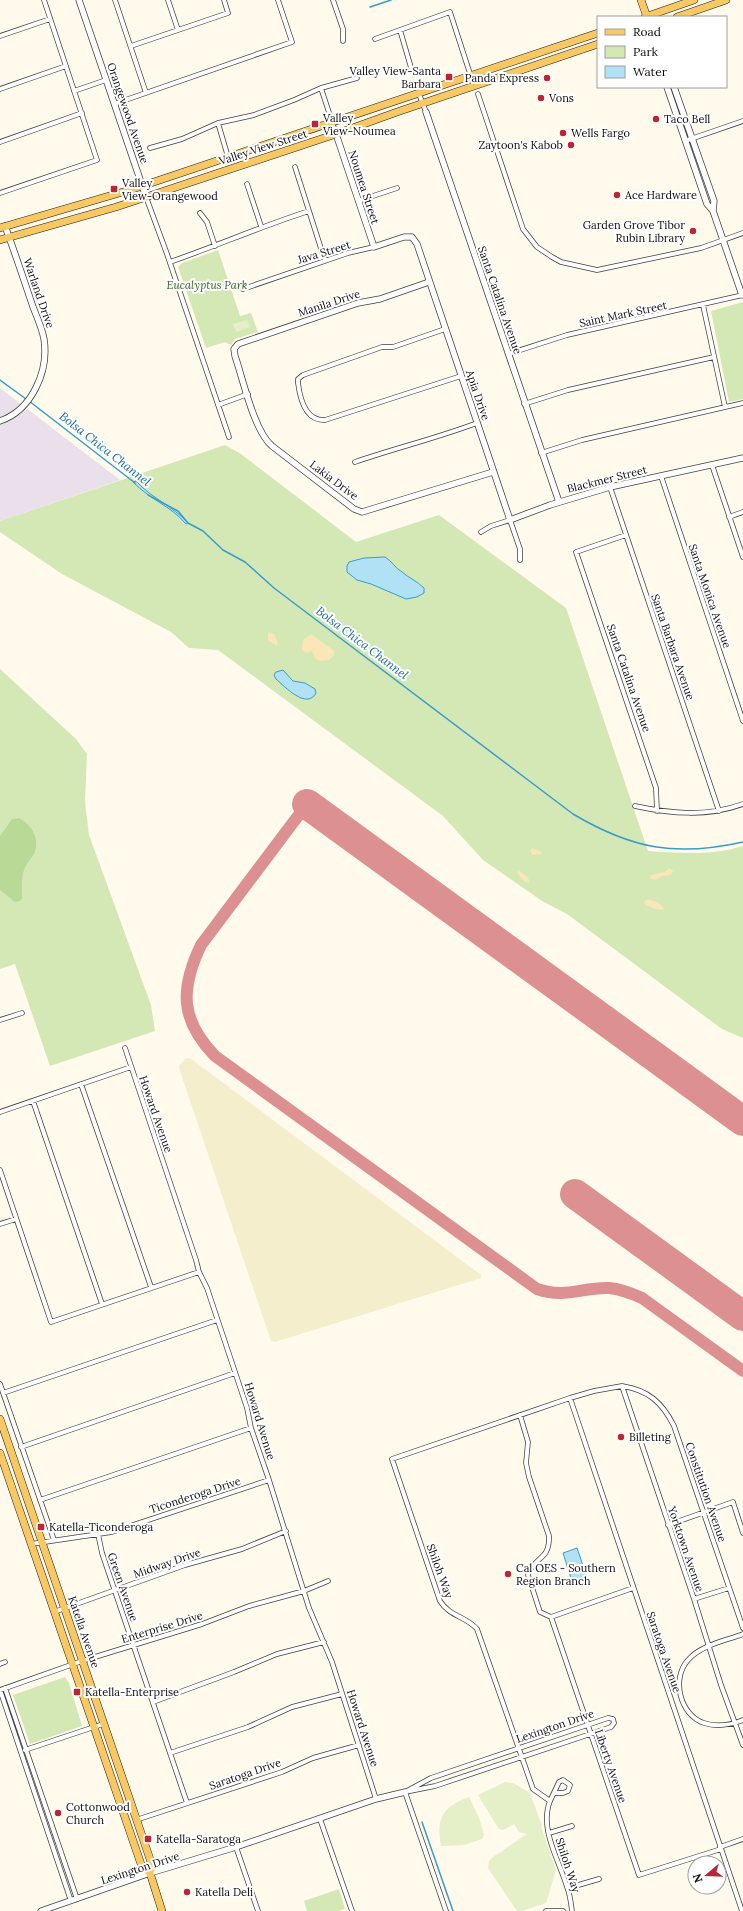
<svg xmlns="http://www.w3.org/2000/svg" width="743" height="1911" viewBox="0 0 743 1911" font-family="Lora,serif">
	<rect width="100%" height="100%" fill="#fffaeb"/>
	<path fill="#e9e0eb" d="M0 388 120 480 0 521Z"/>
	<path fill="#f4eecc" d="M186 1058H190L481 1275V1278L275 1342 271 1341 180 1071 179 1066Z"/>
	<path fill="#d4e8b6" d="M218 250 240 316 251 313 258 332 235 339 231 345 225 342 206 348 178 267 182 263Z
		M743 302V399L729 402 711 311Z
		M225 445 241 454 356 542 439 515 566 608 648 851C679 853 712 856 743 846V1038L722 1029 567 914 542 901 483 860 443 816 218 650 189 648 171 632 62 574 0 532V521Z
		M0 669 76 739 87 754 85 802 89 835 151 1005 155 1031 50 1066 15 964 0 969Z
		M65 1677 69 1683 82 1726 30 1744 13 1695Z
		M339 1889 345 1909 338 1911H307L304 1901Z"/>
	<path fill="#b9d996" d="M19 818C31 824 41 839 34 854 31 859 26 864 24 870 21 879 22 889 22 898L20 901 15 902 0 890V836L12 819Z"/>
	<path fill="#fae6b9" d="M270 632 274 634 278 644 276 646 268 640V633Z
		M311 634 334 651V655L329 660 319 661 315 658 312 651 307 653 302 650 303 640Z
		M532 848 541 851 542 854 532 855 530 850Z
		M669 868 673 871 671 875 663 876 654 880 650 878 651 875 665 872Z
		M519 871 528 877 529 882H525L517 873Z
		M646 900C651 899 662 903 664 909 660 911 647 907 644 903Z"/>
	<path fill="#e5efc8" d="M247 320 250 327 236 332 233 324Z
		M505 1782 513 1783 530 1793 542 1826 541 1827 556 1870 546 1903 522 1911H517L488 1868 489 1861 493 1857 527 1834 519 1832 514 1824 503 1830 499 1829 478 1795Z
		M469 1797 479 1818 484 1835 482 1839 464 1845 441 1846C436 1819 442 1807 469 1797Z"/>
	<path fill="#b1e1f5" stroke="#399ccb" d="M136 481C151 498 173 506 188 523L186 524C171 506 149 499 133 482Z
		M385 557C392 561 395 568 402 572 409 578 417 581 424 588V593L417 597 406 599 371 584 357 580 347 572V566L349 562 364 558Z
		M283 670 293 681 305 683 315 689 316 693C307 710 285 687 276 679L274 675 276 672Z
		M577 1548 588 1580 573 1585 563 1553Z"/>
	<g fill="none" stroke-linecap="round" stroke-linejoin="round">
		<path stroke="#399ccb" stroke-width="1.5" d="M370 7 391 0
			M0 380 26 399
			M29 401 135 483
			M148 495 178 511 188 523 203 531 223 550 245 562 274 588 573 814C632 849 676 857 743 842
			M422 1822 453 1911"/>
		<path stroke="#dc9092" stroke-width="12" d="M307 804 201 945C180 989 180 1020 215 1056L537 1289C567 1299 581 1287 609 1288 621 1289 631 1293 642 1298L743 1371"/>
		<path stroke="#dc9092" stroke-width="30" d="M307 804 743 1121
			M575 1194 743 1316"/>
		<defs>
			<path id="minor" d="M115 0 146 93
				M168 0 178 30
				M333 0 343 29V41
				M400 30 412 71
				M0 36 50 19
				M375 39 450 12 474 86
				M131 46 228 13 224 0
				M321 88 336 134
				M0 89 66 66
				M74 91 106 80
				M419 94 426 112
				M478 94 523 229 537 247 552 257 561 262 597 270 701 248 743 233
				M114 104 292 42 278 0
				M218 123 228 157
				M685 141 743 121
				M0 142 82 113
				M150 148 182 139 218 123 254 115 294 100 321 88 357 78
				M295 167 325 261
				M247 184 261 226
				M0 193 97 160 44 0
				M146 197 167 254 229 437
				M358 201 397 188
				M200 213 207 222 215 246
				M170 262C216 246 262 226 309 211
				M243 289 348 253 374 247
				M703 305 725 407
				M445 329 393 347H382L303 375 298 379V383C300 399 306 421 325 420L461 376
				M508 354 567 335 743 295
				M524 404 568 390 714 357
				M218 405 248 394
				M541 453 582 440 743 403
				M355 462C396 448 437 438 477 423
				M712 465 743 557
				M661 476 743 721
				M610 487 719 811
				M729 517 743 512
				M481 532 491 526 510 520 520 549V560
				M626 535 576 552 656 788 657 811
				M635 806C672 814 707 817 743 804
				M0 1020 22 1013
				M125 1048 196 1260 199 1272 207 1288 247 1408 251 1428 269 1480 309 1608 332 1662 376 1799
				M81 1084 151 1287
				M33 1101 102 1304
				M0 1112 131 1067
				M0 1170 51 1322 199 1272
				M0 1224 16 1219
				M0 1384 54 1540
				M622 1386C648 1390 662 1402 674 1426L743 1628
				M3 1393 217 1320
				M570 1398 742 1911
				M520 1415 528 1442 526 1463 529 1477 549 1536C550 1561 534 1556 528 1575L540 1612 551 1617 633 1588
				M21 1447 235 1373
				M40 1500 251 1428
				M668 1525 733 1502 743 1533
				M98 1534 102 1553 187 1803
				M31 1544 112 1532 269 1480
				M694 1599 729 1588
				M54 1612 185 1565 242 1549 286 1531
				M551 1617 639 1875 721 1849
				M743 1634C725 1641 701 1645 688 1660 671 1679 680 1715 704 1723 716 1727 731 1725 743 1720
				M0 1664 5 1662
				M5 1688 77 1899
				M0 1690 82 1661 202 1624 249 1606 304 1591 328 1581
				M0 1690 71 1901
				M153 1702 234 1672 277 1654 324 1642
				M608 1718 613 1719 614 1723 611 1727 435 1786 405 1792 431 1778Z
				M25 1750 103 1724
				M170 1753 248 1727 292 1707 342 1694
				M405 1792 446 1911
				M550 1801 559 1782 563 1780 570 1785 568 1791 563 1793H554
				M320 1819 352 1911
				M136 1820 282 1772 313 1758 359 1745
				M549 1833 572 1826
				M236 1847 258 1911
				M720 1847 743 1839
				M568 1888 599 1879
				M546 1911H563
				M572 1911C571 1903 570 1894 567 1887 559 1860 539 1829 550 1801L533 1789 477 1629C466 1616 450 1617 440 1601L392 1459 570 1398 594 1391 622 1386 694 1599 721 1685 743 1745"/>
			<path id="tertiary" d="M79 0 146 197
				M667 87 707 204 713 211 742 295
				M674 87 714 201 713 211
				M426 112 559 502
				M336 134 374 247 404 237H412L417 244 510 520 550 505 610 487 743 458
				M429 282 380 299 358 303 238 344 234 349 235 356C243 379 254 431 272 446L354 509 362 512 493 472
				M0 421C32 410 49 371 44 339 42 328 37 317 33 307 24 280 15 253 5 226
				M41 1911 150 1873 236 1847 376 1799 405 1792"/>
			<path id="primary" d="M641 0 647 17
				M645 17 694 0
				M677 17 726 0
				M0 228 133 189 598 33
				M0 240 116 207 336 134 397 112 598 44
				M0 1419 152 1865 150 1873 162 1911
				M0 1453 142 1867 150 1873"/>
		</defs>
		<use href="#minor" stroke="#3f3f3f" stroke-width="5.5"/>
		<use href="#tertiary" stroke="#3f3f3f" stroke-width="7"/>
		<use href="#primary" stroke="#1d1d1d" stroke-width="8"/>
		<use href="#minor" stroke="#fff" stroke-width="4"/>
		<use href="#tertiary" stroke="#fff" stroke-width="5.5"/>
		<use href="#primary" stroke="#f7c863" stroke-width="7"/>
	</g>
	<g fill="#ba2638" stroke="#fff" stroke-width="1.5">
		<rect x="445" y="73" width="8" height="8" rx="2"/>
		<circle cx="547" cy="78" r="4"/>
		<circle cx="541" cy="98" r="4"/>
		<circle cx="656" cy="119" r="4"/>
		<rect x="311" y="120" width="8" height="8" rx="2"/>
		<circle cx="563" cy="133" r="4"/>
		<circle cx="571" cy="145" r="4"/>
		<rect x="110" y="185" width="8" height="8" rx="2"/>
		<circle cx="617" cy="195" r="4"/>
		<circle cx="693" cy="231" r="4"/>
		<circle cx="621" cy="1437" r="4"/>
		<rect x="37" y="1523" width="8" height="8" rx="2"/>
		<circle cx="508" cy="1574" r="4"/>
		<rect x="73" y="1688" width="8" height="8" rx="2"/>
		<circle cx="58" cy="1813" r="4"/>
		<rect x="144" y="1835" width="8" height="8" rx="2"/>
		<circle cx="187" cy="1892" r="4"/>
	</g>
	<g text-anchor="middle" stroke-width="4" stroke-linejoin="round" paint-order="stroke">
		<g font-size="11" fill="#0c0c0c" stroke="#fff" text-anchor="start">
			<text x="441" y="75" text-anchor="end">Valley View-Santa<tspan x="441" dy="13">Barbara</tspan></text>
			<text x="539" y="82" text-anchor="end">Panda Express</text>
			<text x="549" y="102">Vons</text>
			<text x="323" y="122">Valley<tspan x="323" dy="13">View-Noumea</tspan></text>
			<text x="664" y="123">Taco Bell</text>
			<text x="571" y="137">Wells Fargo</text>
			<text x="563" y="149" text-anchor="end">Zaytoon's Kabob</text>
			<text x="122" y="187">Valley<tspan x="122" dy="13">View-Orangewood</tspan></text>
			<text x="625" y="199">Ace Hardware</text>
			<text x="685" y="229" text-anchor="end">Garden Grove Tibor<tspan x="685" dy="13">Rubin Library</tspan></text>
			<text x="629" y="1441">Billeting</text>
			<text x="49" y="1531">Katella-Ticonderoga</text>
			<text x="516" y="1572">Cal OES - Southern<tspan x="516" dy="13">Region Branch</tspan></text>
			<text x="85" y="1696">Katella-Enterprise</text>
			<text x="66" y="1811">Cottonwood<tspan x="66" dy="13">Church</tspan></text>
			<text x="156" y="1843">Katella-Saratoga</text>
			<text x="195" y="1896">Katella Deli</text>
		</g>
		<g font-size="11" fill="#0c0c0c" stroke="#fff">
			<text transform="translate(128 113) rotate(71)" y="4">Orangewood Avenue</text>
			<text transform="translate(263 147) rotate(-18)" y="4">Valley View Street</text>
			<text transform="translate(364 187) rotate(72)" y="4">Noumea Street</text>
			<text transform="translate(324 252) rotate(-17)" y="4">Java Street</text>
			<text transform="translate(39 293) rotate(71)" y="4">Warland Drive</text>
			<text transform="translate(500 300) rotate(71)" y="4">Santa Catalina Avenue</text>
			<text transform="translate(329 303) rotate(-18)" y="4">Manila Drive</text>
			<text transform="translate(623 314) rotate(-12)" y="4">Saint Mark Street</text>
			<text transform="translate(478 395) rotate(71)" y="4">Apia Drive</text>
			<text transform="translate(607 479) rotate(-14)" y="4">Blackmer Street</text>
			<text transform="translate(334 480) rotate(37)" y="4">Lakia Drive</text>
			<text transform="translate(710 596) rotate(71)" y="4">Santa Monica Avenue</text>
			<text transform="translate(673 647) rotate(71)" y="4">Santa Barbara Avenue</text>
			<text transform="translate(629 678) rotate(71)" y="4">Santa Catalina Avenue</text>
			<text transform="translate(156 1114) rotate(71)" y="4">Howard Avenue</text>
			<text transform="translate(260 1421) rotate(73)" y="4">Howard Avenue</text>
			<text transform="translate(706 1492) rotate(71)" y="4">Constitution Avenue</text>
			<text transform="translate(195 1495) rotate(-18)" y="4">Ticonderoga Drive</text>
			<text transform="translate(686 1549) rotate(71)" y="4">Yorktown Avenue</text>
			<text transform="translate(167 1563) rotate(-19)" y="4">Midway Drive</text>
			<text transform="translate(440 1571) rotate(70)" y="4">Shiloh Way</text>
			<text transform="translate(123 1587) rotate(71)" y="4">Green Avenue</text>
			<text transform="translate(162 1627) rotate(-17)" y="4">Enterprise Drive</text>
			<text transform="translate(84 1632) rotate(71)" y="4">Katella Avenue</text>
			<text transform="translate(664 1652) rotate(71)" y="4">Saratoga Avenue</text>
			<text transform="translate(555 1726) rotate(-19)" y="4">Lexington Drive</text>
			<text transform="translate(363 1728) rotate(72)" y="4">Howard Avenue</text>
			<text transform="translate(611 1766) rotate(71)" y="4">Liberty Avenue</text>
			<text transform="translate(245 1774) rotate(-19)" y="4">Saratoga Drive</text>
			<text transform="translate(568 1865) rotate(72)" y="4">Shiloh Way</text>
			<text transform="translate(140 1868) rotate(-18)" y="4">Lexington Drive</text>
		</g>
		<g font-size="11" font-style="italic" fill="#31631e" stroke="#fff">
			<text x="207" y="289">Eucalyptus Park</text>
		</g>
		<g font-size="12" font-style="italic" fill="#176c9c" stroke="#fff">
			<text transform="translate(105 449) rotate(38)" y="4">Bolsa Chica Channel</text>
			<text transform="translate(362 643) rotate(37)" y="4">Bolsa Chica Channel</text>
		</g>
	</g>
	<rect x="597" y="16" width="130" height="72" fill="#ffffff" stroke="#9e9e9e"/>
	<rect x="605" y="29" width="20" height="6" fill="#f7c863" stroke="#9e9e9e"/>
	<text x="633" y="36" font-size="12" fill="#0c0c0c">Road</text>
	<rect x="605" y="46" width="20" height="12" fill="#d4e8b6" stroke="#9e9e9e"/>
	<text x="633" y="56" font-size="12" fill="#0c0c0c">Park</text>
	<rect x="605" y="66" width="20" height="12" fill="#b1e1f5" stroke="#9e9e9e"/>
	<text x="633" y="76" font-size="12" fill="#0c0c0c">Water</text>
	<g transform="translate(707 1875) rotate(251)"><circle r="19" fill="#ffffff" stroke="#9e9e9e"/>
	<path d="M0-3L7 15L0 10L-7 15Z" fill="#ba2638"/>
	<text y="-6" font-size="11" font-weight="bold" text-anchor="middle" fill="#0c0c0c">N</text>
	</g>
</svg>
